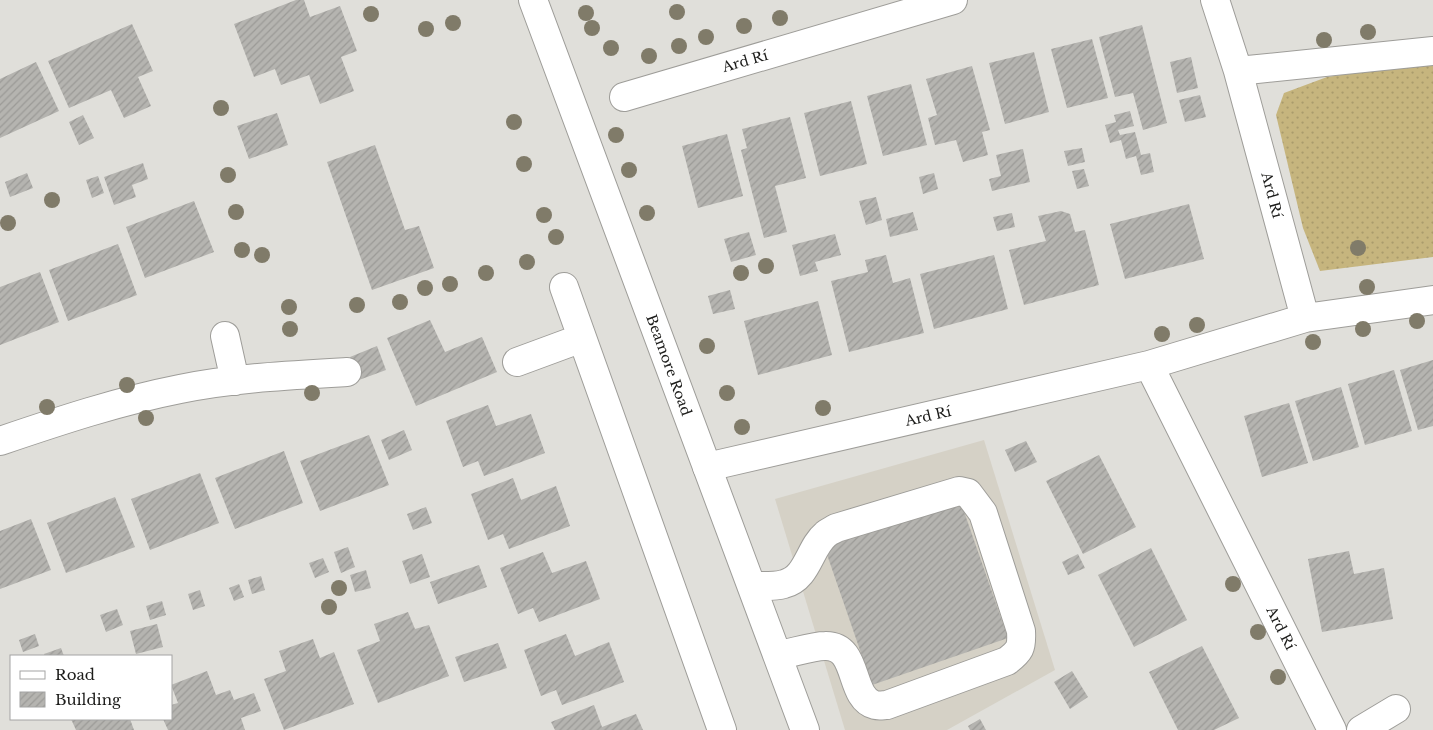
<svg xmlns="http://www.w3.org/2000/svg" width="1433" height="730" viewBox="0 0 1433 730" font-family="'Libre Baskerville',serif">
	<defs>
		<pattern id="grass-dots" width="8" height="8" patternUnits="userSpaceOnUse" patternTransform="scale(1.25)"><rect width="8" height="8" fill="#c6b57e"/><path d="M2 2h.1M6 6h.1" fill="none" stroke="#aa9b6c" stroke-width="1.8" stroke-linecap="round"/></pattern>
		<pattern id="building-hatch" width="6" height="6" patternUnits="userSpaceOnUse" patternTransform="scale(1.25)"><rect width="6" height="6" fill="#b5b4b0"/><path d="M-1 1l2-2M0 6l6-6M5 7l2-2" fill="none" stroke="#9b9a97"/></pattern>
	</defs>
	<rect width="100%" height="100%" fill="#e0dfda"/>
	<path fill="#d5d1c6" d="M984 440 1055 670 947 730H845L775 499Z"/>
	<path fill="url(#grass-dots)" d="M1433 62V257L1320 271 1303 228 1276 115 1284 93 1327 77Z"/>
	<path fill="url(#building-hatch)" d="M296 0H304L310 17 340 6 357 51 341 57 354 91 320 104 309 75 281 85 275 69 254 77 234 24Z
		M132 24 153 71 138 77 151 106 124 118 111 90 69 108 48 61Z
		M1142 25 1167 123 1143 130 1133 93 1115 97 1099 37Z
		M1092 39 1108 98 1067 108 1051 49Z
		M1034 52 1049 112 1005 124 989 63Z
		M1191 57 1198 88 1177 93 1170 62Z
		M36 62 59 111 0 138V79Z
		M972 66 990 130 982 132 988 155 963 162 956 140 935 145 928 118 937 115 926 79Z
		M911 84 927 145 883 156 867 96Z
		M1200 95 1206 117 1185 122 1179 100Z
		M851 101 867 164 820 176 804 113Z
		M1130 111 1134 126 1118 130 1120 135 1135 132 1141 155 1150 153 1154 172 1141 175 1136 156 1126 159 1121 140 1110 143 1105 125 1116 122 1114 115Z
		M277 113 288 145 249 159 237 126Z
		M83 115 94 138 79 145 69 122Z
		M790 117 806 178 775 186 787 232 764 238 741 150 747 148 742 129Z
		M727 134 743 196 698 208 682 146Z
		M375 145 405 230 419 226 434 268 372 290 327 162Z
		M1082 148 1085 162 1068 166 1064 151Z
		M1023 149 1030 182 992 191 989 179 1001 176 996 155Z
		M143 163 148 179 132 185 136 197 114 205 104 177Z
		M1084 169 1089 186 1077 189 1072 171Z
		M27 173 33 188 10 197 5 182Z
		M934 173 938 189 923 194 919 177Z
		M98 176 104 193 92 198 86 180Z
		M876 197 882 220 866 225 859 201Z
		M194 201 214 252 145 278 126 227Z
		M1189 204 1204 259 1125 279 1110 224Z
		M1061 211 1070 214 1075 232 1085 230 1099 285 1024 305 1009 250 1046 241 1038 216Z
		M913 212 918 230 890 237 886 219Z
		M1012 213 1015 227 997 231 993 217Z
		M749 232 756 255 731 262 724 239Z
		M835 234 841 255 815 262 818 271 800 276 792 245Z
		M118 244 137 295 68 321 49 270Z
		M886 255 893 283 910 278 924 333 849 352 831 281 868 272 865 260Z
		M994 255 1008 309 934 329 920 274Z
		M40 272 59 322 0 345V287Z
		M730 290 735 309 713 314 708 296Z
		M818 301 832 355 758 375 744 321Z
		M430 320 445 352 482 337 497 372 416 406 387 338Z
		M377 346 386 370 359 380 350 357Z
		M1433 360V426L1418 430 1400 370Z
		M1394 370 1412 431 1365 445 1348 384Z
		M1341 387 1359 447 1313 461 1295 401Z
		M1289 403 1308 463 1262 477 1244 416Z
		M488 405 496 426 531 414 545 453 484 476 478 461 463 467 446 421Z
		M404 430 412 450 389 460 381 440Z
		M369 435 389 485 320 511 300 461Z
		M1026 441 1037 462 1015 472 1005 450Z
		M284 451 303 503 235 529 215 478Z
		M1099 455 1136 527 1083 554 1046 481Z
		M200 473 219 523 150 550 131 499Z
		M513 478 521 500 556 486 570 526 509 549 503 534 488 540 471 494Z
		M115 497 135 547 66 573 47 523Z
		M959 497 1008 638 872 685 823 543Z
		M426 507 432 523 413 530 407 514Z
		M31 519 51 570 0 589V531Z
		M348 547 355 567 341 573 334 552Z
		M1151 548 1187 620 1134 647 1098 575Z
		M1349 551 1354 574 1384 568 1393 619 1322 632 1308 559Z
		M543 552 552 573 586 561 600 599 539 622 533 608 518 614 500 568Z
		M422 554 430 577 410 584 402 561Z
		M1078 554 1085 568 1068 575 1062 562Z
		M323 558 329 572 315 578 309 563Z
		M479 565 487 587 438 604 430 582Z
		M366 570 371 588 355 592 350 575Z
		M261 576 265 590 252 594 248 580Z
		M239 584 244 597 234 601 229 588Z
		M200 590 205 606 193 610 188 594Z
		M162 601 166 615 150 620 146 606Z
		M117 609 123 625 106 632 100 615Z
		M408 612 415 629 429 625 449 676 378 703 357 650 380 641 374 624Z
		M157 624 163 647 136 654 130 631Z
		M35 634 39 646 23 652 19 640Z
		M566 634 575 656 609 642 624 682 562 705 556 690 541 696 524 650Z
		M313 639 320 658 334 652 354 704 284 730 264 679 286 671 279 651Z
		M498 643 507 668 464 682 455 657Z
		M1202 646 1239 718 1214 730H1178L1149 672Z
		M61 648 64 656H45L44 654Z
		M207 671 216 695 230 690 234 700 254 693 261 711 241 718 245 730H168L163 719H171V705L178 703 171 685Z
		M1072 671 1088 697 1070 709 1054 682Z
		M594 705 602 727 636 714 643 730H555L551 722Z
		M71 719H130L134 730H76Z
		M980 719 986 730H970L968 726Z"/>
	<g fill="none" stroke-linecap="round" stroke-linejoin="round">
		<defs>
			<path id="minor" d="M1215 0 1238 71 1305 318
				M1238 71 1433 51
				M624 97 953 0
				M564 287 722 730
				M225 336 235 381
				M517 362 582 338
				M1149 365 1332 730
				M0 441C59 421 119 401 180 389 234 378 292 375 347 372
				M707 467 1149 365 1305 318 1433 300
				M752 586C762 586 774 587 784 584 808 578 809 548 826 534 828 532 833 530 836 528L959 491 968 493 983 513 1021 631C1022 648 1020 651 1007 661L887 705C884 705 879 706 875 705 848 698 860 645 825 646 812 646 792 653 779 655
				M1361 730 1396 709"/>
			<path id="major" d="M533 0 805 730"/>
		</defs>
		<use href="#minor" stroke="#9e9d99" stroke-width="30"/>
		<use href="#major" stroke="#9e9d99" stroke-width="30"/>
		<use href="#minor" stroke="#fff" stroke-width="28"/>
		<use href="#major" stroke="#fff" stroke-width="28"/>
	</g>
	<g fill="#807b69">
		<circle cx="677" cy="12" r="8"/>
		<circle cx="586" cy="13" r="8"/>
		<circle cx="371" cy="14" r="8"/>
		<circle cx="780" cy="18" r="8"/>
		<circle cx="453" cy="23" r="8"/>
		<circle cx="744" cy="26" r="8"/>
		<circle cx="592" cy="28" r="8"/>
		<circle cx="426" cy="29" r="8"/>
		<circle cx="1368" cy="32" r="8"/>
		<circle cx="706" cy="37" r="8"/>
		<circle cx="1324" cy="40" r="8"/>
		<circle cx="679" cy="46" r="8"/>
		<circle cx="611" cy="48" r="8"/>
		<circle cx="649" cy="56" r="8"/>
		<circle cx="221" cy="108" r="8"/>
		<circle cx="514" cy="122" r="8"/>
		<circle cx="616" cy="135" r="8"/>
		<circle cx="524" cy="164" r="8"/>
		<circle cx="629" cy="170" r="8"/>
		<circle cx="228" cy="175" r="8"/>
		<circle cx="52" cy="200" r="8"/>
		<circle cx="236" cy="212" r="8"/>
		<circle cx="647" cy="213" r="8"/>
		<circle cx="544" cy="215" r="8"/>
		<circle cx="8" cy="223" r="8"/>
		<circle cx="556" cy="237" r="8"/>
		<circle cx="1358" cy="248" r="8"/>
		<circle cx="242" cy="250" r="8"/>
		<circle cx="262" cy="255" r="8"/>
		<circle cx="527" cy="262" r="8"/>
		<circle cx="766" cy="266" r="8"/>
		<circle cx="486" cy="273" r="8"/>
		<circle cx="741" cy="273" r="8"/>
		<circle cx="450" cy="284" r="8"/>
		<circle cx="1367" cy="287" r="8"/>
		<circle cx="425" cy="288" r="8"/>
		<circle cx="400" cy="302" r="8"/>
		<circle cx="357" cy="305" r="8"/>
		<circle cx="289" cy="307" r="8"/>
		<circle cx="1417" cy="321" r="8"/>
		<circle cx="1197" cy="325" r="8"/>
		<circle cx="290" cy="329" r="8"/>
		<circle cx="1363" cy="329" r="8"/>
		<circle cx="1162" cy="334" r="8"/>
		<circle cx="1313" cy="342" r="8"/>
		<circle cx="707" cy="346" r="8"/>
		<circle cx="127" cy="385" r="8"/>
		<circle cx="312" cy="393" r="8"/>
		<circle cx="727" cy="393" r="8"/>
		<circle cx="47" cy="407" r="8"/>
		<circle cx="823" cy="408" r="8"/>
		<circle cx="146" cy="418" r="8"/>
		<circle cx="742" cy="427" r="8"/>
		<circle cx="1233" cy="584" r="8"/>
		<circle cx="339" cy="588" r="8"/>
		<circle cx="329" cy="607" r="8"/>
		<circle cx="1258" cy="632" r="8"/>
		<circle cx="1278" cy="677" r="8"/>
	</g>
	<g text-anchor="middle" stroke-width="4.5" stroke-linejoin="round" paint-order="stroke">
		<g font-size="14" fill="#1c1c1a" stroke="#fff">
			<text transform="translate(745 61) rotate(-16)" y="5">Ard Rí</text>
			<text transform="translate(1272 195) rotate(75)" y="5">Ard Rí</text>
			<text transform="translate(669 365) rotate(70)" y="5">Beamore Road</text>
			<text transform="translate(928 416) rotate(-13)" y="5">Ard Rí</text>
			<text transform="translate(1281 628) rotate(63)" y="5">Ard Rí</text>
		</g>
	</g>
	<rect x="10" y="655" width="162" height="65" fill="#ffffff" stroke="#a4a4a3"/>
	<rect x="20" y="671" width="25" height="8" fill="#ffffff" stroke="#a4a4a3"/>
	<text x="55" y="680" font-size="15" fill="#1c1c1a">Road</text>
	<rect x="20" y="692" width="25" height="15" fill="url(#building-hatch)" stroke="#a4a4a3"/>
	<text x="55" y="705" font-size="15" fill="#1c1c1a">Building</text>
</svg>
